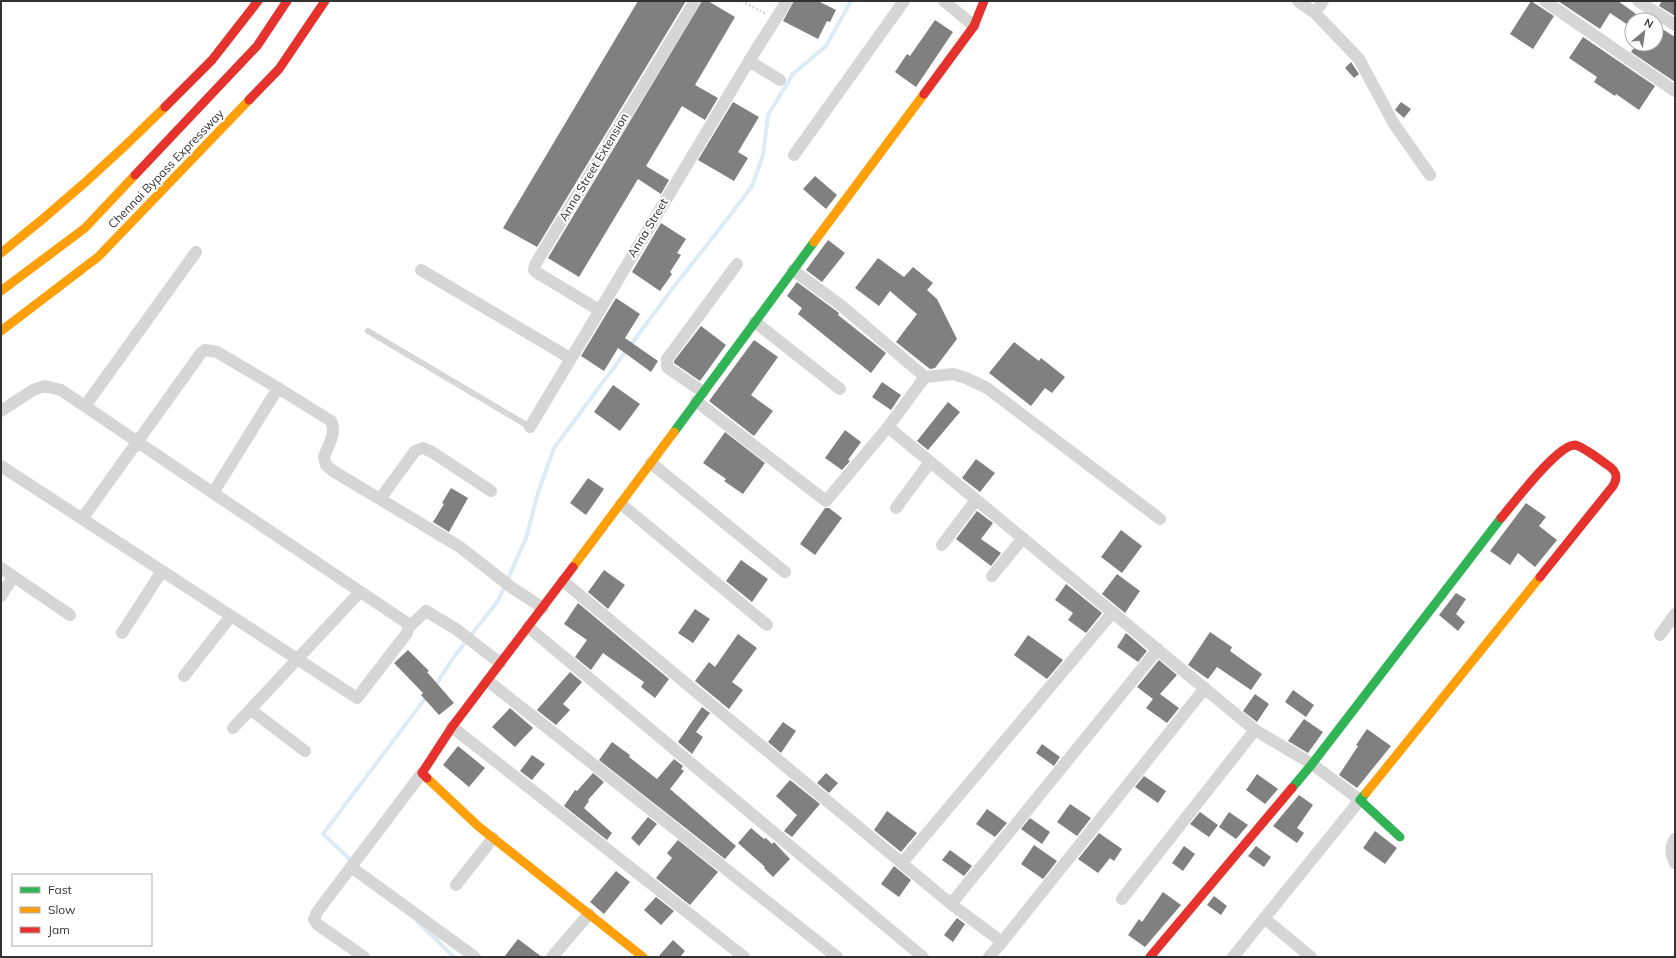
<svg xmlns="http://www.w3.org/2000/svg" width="1676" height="958" viewBox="0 0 1676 958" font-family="Mulish,sans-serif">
	<rect width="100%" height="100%" fill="#fff"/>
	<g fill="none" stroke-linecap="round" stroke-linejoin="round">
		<path stroke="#dcebf4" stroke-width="4" d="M435 686 453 658 498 601 526 538 538 493 554 448 676 284 732 213 752 186 763 155 768 115 793 74 826 46 851 1
			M353 862 323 834 427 696
			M418 922 454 957"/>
	</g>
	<path fill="#808080" d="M638 1H686L537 247 503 228Z
		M702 1H708L735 17 695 85 718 98 705 120 682 106 646 166 669 180 661 194 638 179 579 277 548 258Z
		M794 1H818L836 10 830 22 827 21 818 39 783 21Z
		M1531 1 1554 16 1533 49 1510 34Z
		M1558 1H1618L1639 16 1636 20H1632L1631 27 1610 13 1600 29Z
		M1662 1H1675V16L1659 6Z
		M935 20 953 32 916 87 895 72 907 54 910 56Z
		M1659 27 1675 37V82L1631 52 1636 45 1645 51 1649 44H1656V33Z
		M1583 37 1655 86 1639 110 1616 94 1615 96 1594 82 1597 77 1569 58Z
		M1351 62 1359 74 1354 78 1345 68Z
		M733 102 759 117 738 152 748 158 734 181 698 160Z
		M1401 102 1411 109 1404 118 1395 110Z
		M815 176 837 195 826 209 803 189Z
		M661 223 686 239 677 253 681 255 670 272 672 274 660 291 632 272Z
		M828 240 845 253 822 282 806 270Z
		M878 258 904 277 913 267 933 283 927 290 937 299 957 339 935 368 930 369 896 342 917 314 890 291 879 306 855 288Z
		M797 282 839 313 838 315 886 353 871 373 798 314 802 308 787 296Z
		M616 298 640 314 625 338 658 361 651 372 618 348 604 371 581 356Z
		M701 326 726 345 700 381 674 363V361Z
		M754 340 778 357 751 395 773 411 754 436 709 401Z
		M1014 342 1039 361 1041 358 1065 377 1052 393 1045 388 1031 406 989 373Z
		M882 382 901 395 891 410 872 397Z
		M613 385 640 404 620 431 594 412Z
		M948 402 960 412 928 450 917 441Z
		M845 430 861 442 848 460 850 461 842 470 825 458Z
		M725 432 765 463 743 494 724 481 726 479 703 463Z
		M976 459 995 473 980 492 962 478Z
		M588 478 604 489 586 515 570 503Z
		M451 488 468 498 449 532 433 522 444 504 442 503Z
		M1526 503 1546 517 1539 526 1557 540 1535 567 1518 553 1510 565 1490 551Z
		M825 508H829L842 518 815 555 800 544Z
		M977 511 993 523 981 539 1001 553 991 566 956 539Z
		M1121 530 1142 546 1122 573 1101 557Z
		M741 560 768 579 752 602 726 581Z
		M604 570 625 585 608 609 588 592Z
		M1117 574 1140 591 1125 613 1102 594Z
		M1066 584 1102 613 1086 633 1068 620 1073 613 1055 600Z
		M1456 593 1466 599 1456 614 1465 622 1458 631 1439 615Z
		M578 603 669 679 655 698 641 687 644 682 603 653 591 670 575 657 587 640 564 624Z
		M695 609 710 619 693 643 678 633Z
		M1210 632 1232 647 1230 651 1262 674 1251 690 1217 667 1208 679 1188 665Z
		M1126 633 1147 651 1138 662 1117 647Z
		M738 634 757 648 732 682 743 690 729 709 695 681 709 662 715 667Z
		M1028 635 1063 660 1047 679 1014 655Z
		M408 650 429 671 427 672 454 703 439 715 421 695 423 693 394 663Z
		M1159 660 1177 675 1160 694 1179 708 1167 723 1146 708 1153 699 1137 687Z
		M570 672 582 682 563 704 570 710 556 725 537 710Z
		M1293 690 1314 705 1306 717 1285 702Z
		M1255 694 1269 704 1257 722 1243 711Z
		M702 707 710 713 696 732 703 737 692 754 678 742Z
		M510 708 533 728 515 747 492 727Z
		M1304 719 1323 732 1308 753 1288 741Z
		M783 722 796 731 781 753 768 742Z
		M1367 729 1391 746 1357 788 1339 775 1358 746 1356 745Z
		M612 742 630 755 629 757 657 779 674 759 683 766 681 769 684 771 670 789 736 846 725 859 599 760Z
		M1042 744 1060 757 1054 766 1036 753Z
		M458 746 485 768 469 787 443 765Z
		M532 755 545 764 532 780 520 771Z
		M593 773 604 782 588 800 589 801 584 808 612 833 607 840 564 806 575 790 577 791Z
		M826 773 838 783 829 793 817 783Z
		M1257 774 1278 789 1265 804 1246 790Z
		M1144 776 1166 791 1158 803 1135 787Z
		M790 780 820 804 792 837 784 831 797 815 776 796Z
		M1299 795 1313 805 1297 828 1304 833 1297 843 1273 826Z
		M1070 804 1091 818 1077 836 1057 822Z
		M987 809 1007 823 995 837 976 824Z
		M887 811 917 833 901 852 874 830Z
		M1200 812 1218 825 1209 837 1190 824Z
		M1229 812 1248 825 1236 839 1219 827Z
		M648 817 657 824 639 846 631 838Z
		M1030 818 1050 832 1042 844 1021 829Z
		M751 828 764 839 766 838 772 844 774 842 790 859 773 877 764 868 765 867 738 843Z
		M1375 831 1397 848 1385 864 1363 848Z
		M1099 833 1122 849 1114 861 1110 858 1098 873 1078 859Z
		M678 840 718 872 690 905 656 878 672 858 667 853Z
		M1034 845 1057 861 1043 879 1021 864Z
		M1184 846 1195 854 1183 871 1172 863Z
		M1256 846 1271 857 1264 867 1248 856Z
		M950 850 972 866 964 876 942 860Z
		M894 866 911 880 899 897 881 884Z
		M616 871 630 882 604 914 590 902Z
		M1163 892 1181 905 1145 947 1128 935 1139 919 1142 922Z
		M1214 896 1227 906 1221 915 1207 905Z
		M656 897 674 911 661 925 644 910Z
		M957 918 965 924 953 942 944 935Z
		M518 939 542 957H504Z
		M673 940 685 951 680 957H658Z"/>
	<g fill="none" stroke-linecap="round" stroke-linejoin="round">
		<path stroke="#d6d6d6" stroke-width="2.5" stroke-dasharray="2 2" stroke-linecap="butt" d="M742 1 766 14"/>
		<path stroke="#d6d6d6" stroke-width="6" d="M368 331 530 427"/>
		<path stroke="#d6d6d6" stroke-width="12" d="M944 1 974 26
			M1298 1 1315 13 1359 59 1394 124 1430 175
			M1545 1 1675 91
			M1638 1 1675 25
			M1315 13 1323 1
			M749 61 787 1
			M794 155 904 1
			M421 270 570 358
			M599 310 536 272 534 270 536 263 695 1
			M755 322 840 389
			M925 377 953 374 966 378 987 388 1160 519
			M703 392 668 368 667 365V359L737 264
			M696 401 826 501 888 427 925 377 843 307 793 270
			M85 406 196 252
			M1 411 33 390 45 386 61 390 213 493 278 388 331 421C337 433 328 445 324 457L326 465 333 471 460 547 511 587 543 608
			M530 427 749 61 780 80
			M888 427 1255 730 1312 764 1360 800 1233 957
			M651 463 785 572
			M1 466 357 698 407 633 408 628 407 623 213 493
			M380 499 415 451 423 448 432 452 491 491
			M621 504 767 625
			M896 508 930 462
			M82 519 201 353 205 350 217 352 278 388
			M942 545 976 500
			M1 568 70 615
			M992 576 1023 538
			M563 581 951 904 1002 942 989 957
			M1 596 13 577
			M528 627 923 957
			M408 628 426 611 456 629 500 663
			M122 633 162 571
			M1660 635 1675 614
			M184 676 231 616
			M488 681 837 957
			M251 710 305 751
			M452 727 744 957
			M233 728 360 592
			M422 773 351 867 475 957
			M1675 839C1670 847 1670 854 1675 863
			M902 863 1113 612
			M351 867 317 912 314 919 317 924 364 957
			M456 885 493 838
			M1122 899 1255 730
			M951 904 1158 649
			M1264 918 1311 957
			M1002 942 1205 688
			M552 957 589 914"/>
		<path stroke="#30b455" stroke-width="9" d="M674 432 814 242
			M1292 788 1312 764 1501 518
			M1366 793 1360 800 1400 837"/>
		<path stroke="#ff9f0a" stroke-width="9" d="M814 242 924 94
			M1 253C58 208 113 159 165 107
			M1 291 85 228 135 175
			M1 331 98 257 249 100
			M573 567 674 432
			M427 778 478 826 643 957
			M1366 793 1540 577"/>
		<path stroke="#e5322d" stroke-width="9" d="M924 94 974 26 984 1
			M249 100 279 69 325 1
			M165 107 212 60 258 1
			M135 175 257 46 287 1
			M1501 518C1513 504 1558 444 1575 445 1582 446 1599 459 1606 464 1616 470 1619 476 1613 486L1540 577
			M427 778 422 773 452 727 573 567
			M1150 957 1292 788"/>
	</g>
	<g text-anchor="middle" stroke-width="4" stroke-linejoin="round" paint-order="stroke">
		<g font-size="12" fill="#323232" stroke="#fff">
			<text transform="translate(594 167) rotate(-59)" y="4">Anna Street Extension</text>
			<text transform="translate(166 169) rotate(-46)" y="4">Chennai Bypass Expressway</text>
			<text transform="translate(648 228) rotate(-59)" y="4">Anna Street</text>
		</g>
	</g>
	<rect width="1676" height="958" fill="none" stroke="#323232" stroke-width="4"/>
	<rect x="12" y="874" width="140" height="72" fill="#ffffff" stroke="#adadad"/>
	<rect x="20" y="887" width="20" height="6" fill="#30b455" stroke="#adadad"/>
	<text x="48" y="894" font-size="12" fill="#323232">Fast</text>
	<rect x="20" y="907" width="20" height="6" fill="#ff9f0a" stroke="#adadad"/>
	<text x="48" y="914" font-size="12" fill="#323232">Slow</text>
	<rect x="20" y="927" width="20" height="6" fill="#e5322d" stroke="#adadad"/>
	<text x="48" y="934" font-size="12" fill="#323232">Jam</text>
	<g transform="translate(1644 32) rotate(29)"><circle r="19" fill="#ffffff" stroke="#adadad"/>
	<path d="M0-3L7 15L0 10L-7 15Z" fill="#7a7a7a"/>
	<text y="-6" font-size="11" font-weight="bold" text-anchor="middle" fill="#323232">N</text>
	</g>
</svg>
